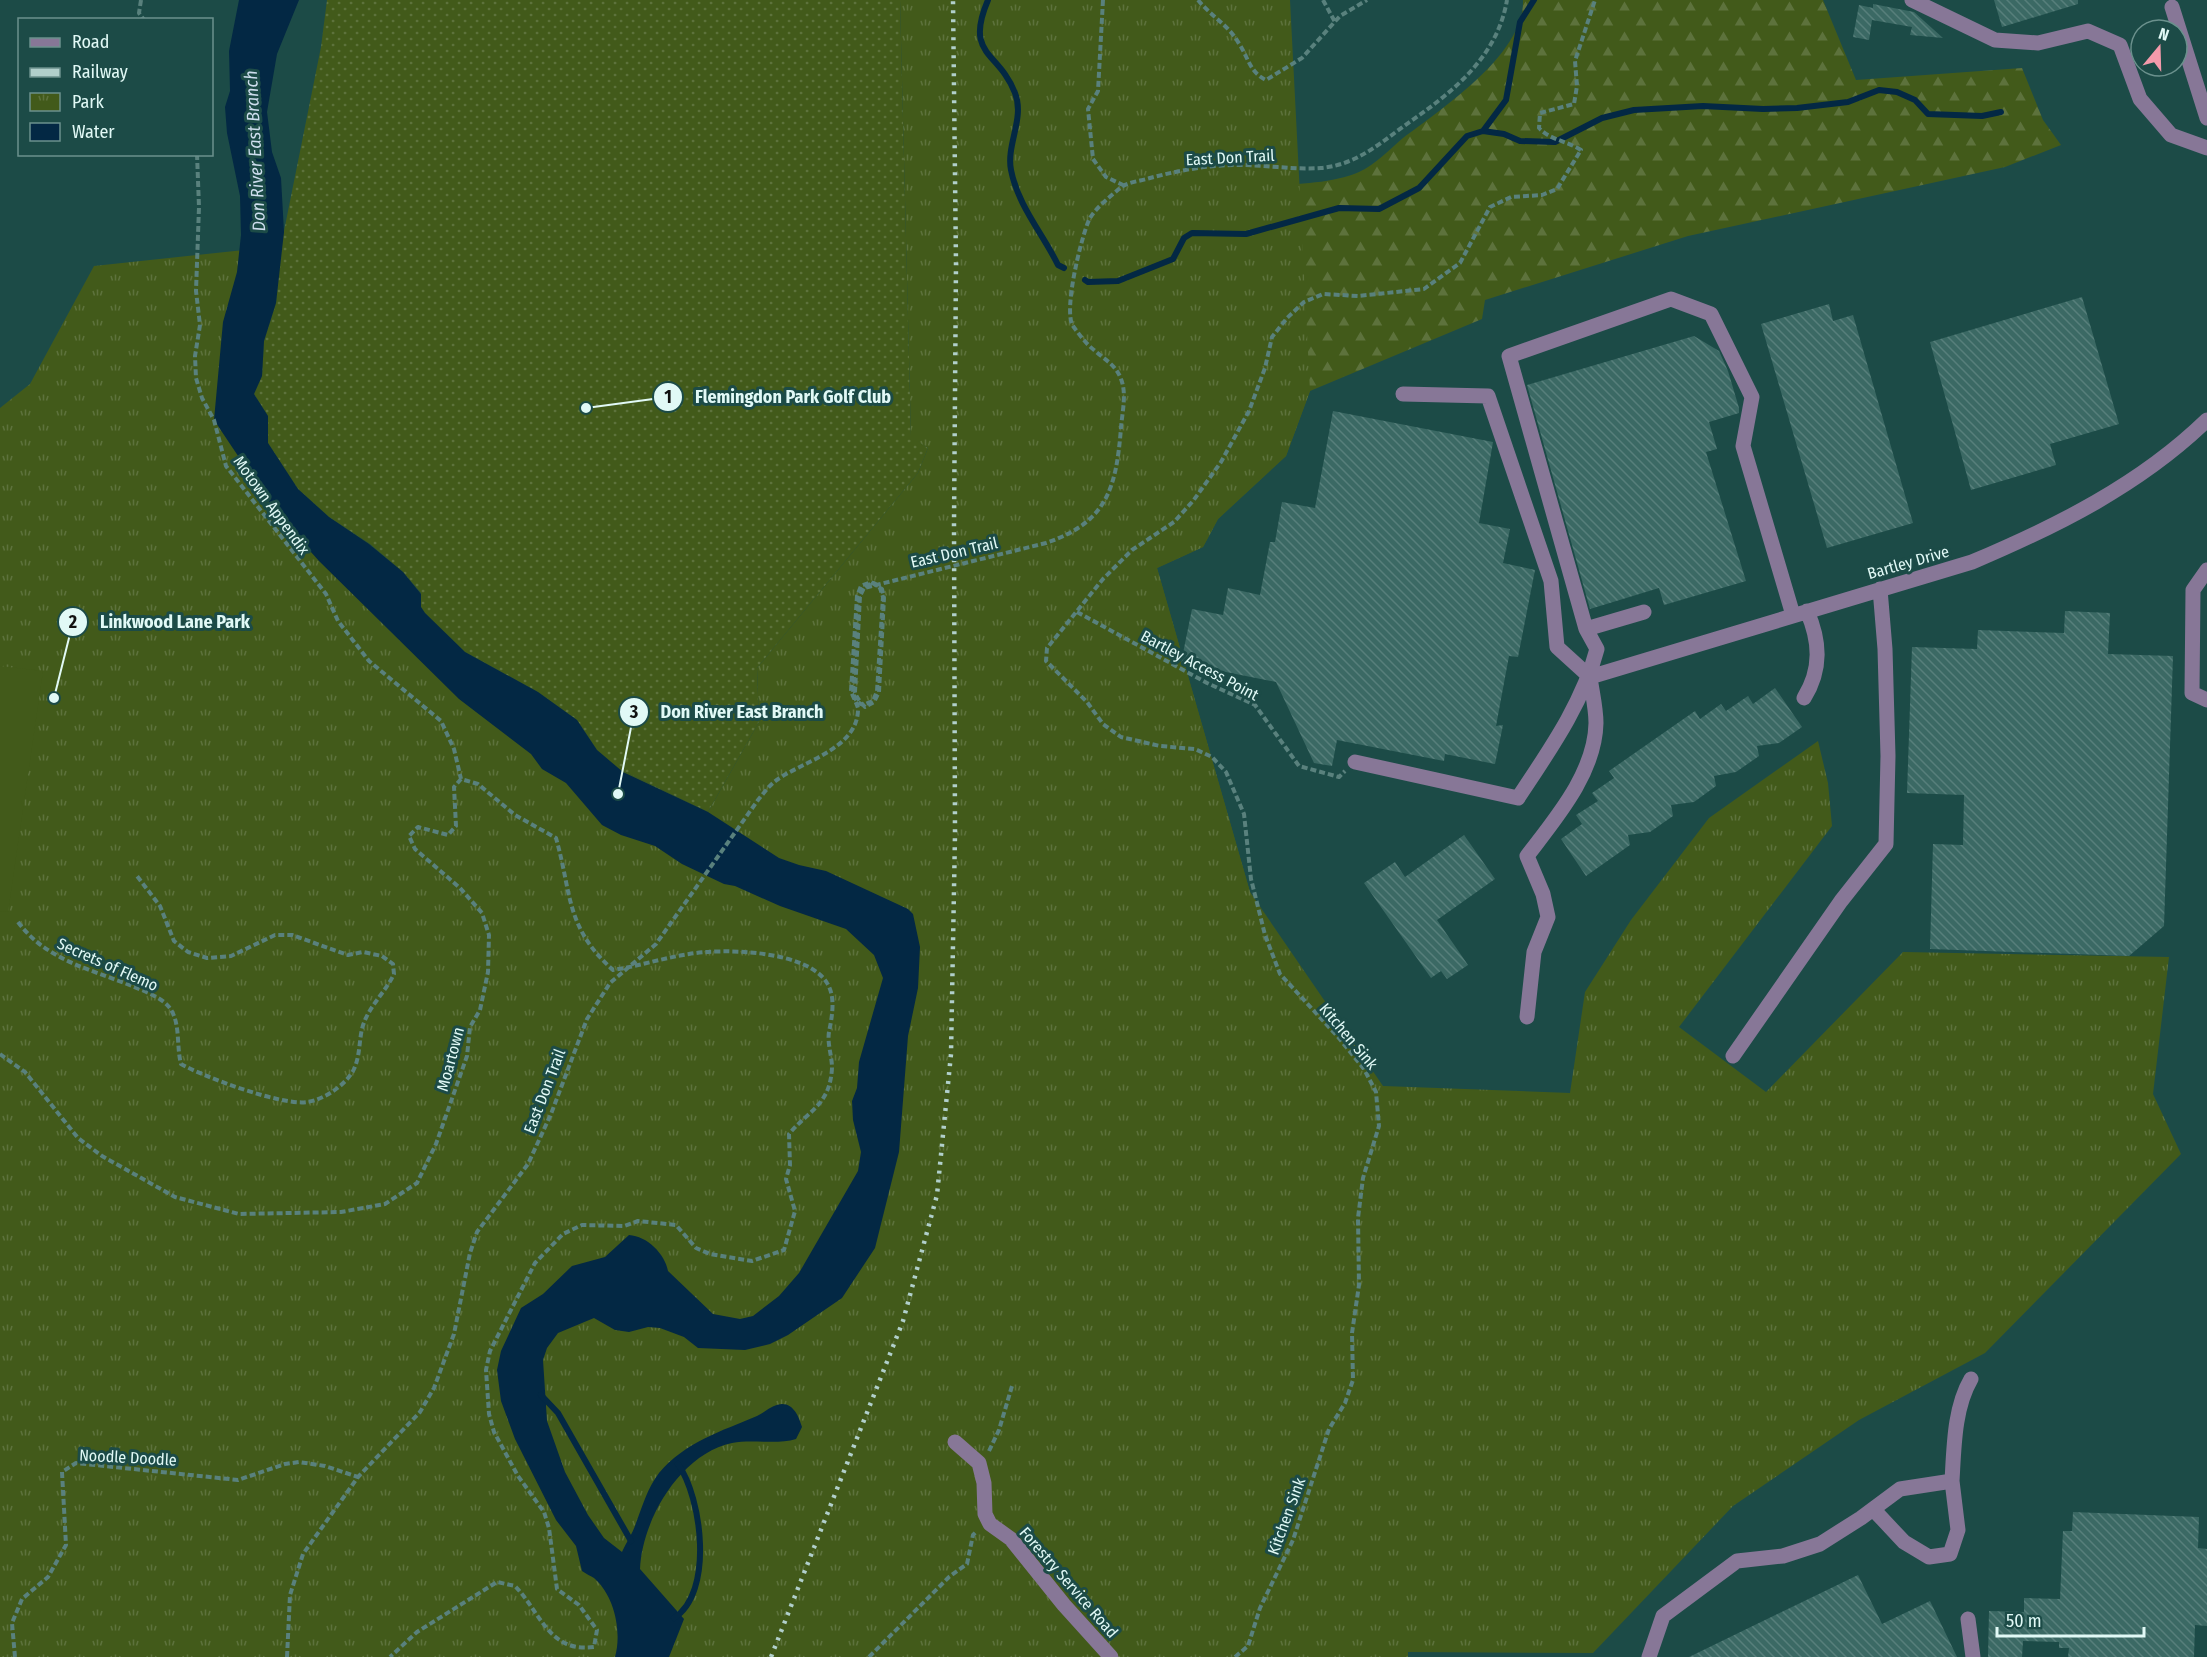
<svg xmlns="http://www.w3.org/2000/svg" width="2207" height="1657" viewBox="0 0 2207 1657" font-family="'Fira Sans Condensed',sans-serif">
	<defs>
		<pattern id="grass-dots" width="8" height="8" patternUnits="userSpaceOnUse" patternTransform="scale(1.5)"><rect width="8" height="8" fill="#425a1a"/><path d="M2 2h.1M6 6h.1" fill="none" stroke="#5d723c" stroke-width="1.8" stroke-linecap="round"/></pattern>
		<pattern id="forest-firs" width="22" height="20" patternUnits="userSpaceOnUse" patternTransform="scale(1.5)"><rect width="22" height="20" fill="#425a1a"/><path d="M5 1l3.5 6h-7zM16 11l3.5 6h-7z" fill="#5d723c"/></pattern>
		<pattern id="park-tufts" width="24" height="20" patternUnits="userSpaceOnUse" patternTransform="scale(1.5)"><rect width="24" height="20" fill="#425a1a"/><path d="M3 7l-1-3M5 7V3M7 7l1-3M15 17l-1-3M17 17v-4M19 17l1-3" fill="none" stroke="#5d723c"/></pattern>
		<pattern id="building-back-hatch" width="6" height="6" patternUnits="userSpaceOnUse" patternTransform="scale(1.5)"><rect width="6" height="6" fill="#3b6964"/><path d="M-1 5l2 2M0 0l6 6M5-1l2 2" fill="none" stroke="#577f7b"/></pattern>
	</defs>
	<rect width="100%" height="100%" fill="#1c4b47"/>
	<path fill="url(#grass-dots)" d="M327 0H900L911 436 928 448 918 473 757 668 759 722 708 812 617 768 597 750 577 720 538 692 465 652 425 613 421 607V593L403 572 370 544 329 517 298 489 268 443V416L254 394 262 376 264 341 276 303 281 246 321 47Z"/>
	<path fill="url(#forest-firs)" d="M1523 0H1823L1856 80 2022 68 2043 120 2061 145 2005 167 1688 236 1485 300 1482 319 1310 391 1286 456 1218 519 1203 547 1157 568 1250 892 1408 1657 967 985 1264 186C1292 184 1332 184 1359 172 1375 165 1390 149 1403 138 1441 109 1525 54 1523 0Z"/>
	<path fill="url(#park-tufts)" d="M900 0H1290L1310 391 1286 456 1218 519 1203 547 1157 568 1250 892 1383 1086 1570 1093 1585 992 1631 920 1709 818 1818 741 1828 783 1832 826 1679 1027 1766 1092 1903 952 2169 957 2153 1094 2181 1154 1985 1353 1859 1420 1733 1506 1593 1653 1408 1652V1657H0V408L30 384 94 266 281 246 276 303 264 341 262 376 254 394 268 416V443L298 489 329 517 369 544 403 572 421 594V607L425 613 465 652 538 692 577 720 597 750 617 768 708 812 759 722 757 668 918 473 928 448 911 437Z"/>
	<path fill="#425a1a" d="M0 666 43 671 8 912 0 911Z"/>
	<path fill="#032844" d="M239 0H299L277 54 267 112 272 152 281 178 284 232 276 303 264 341 262 376 254 394 268 416V443L298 489 329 517 369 544 403 572 421 594V607L425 613 465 652 538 692 577 720 597 750 623 772 708 812 779 858 799 865 826 871 908 909 913 914 920 947 918 988 908 1036 899 1152 875 1248 842 1298 788 1335 770 1344 745 1350 698 1348 684 1337 660 1328 648 1327 629 1332 615 1330 594 1318 558 1333 547 1348 543 1360 547 1421 565 1472 588 1515 604 1538 622 1552C626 1543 633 1533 636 1523 643 1505 647 1489 659 1473 685 1442 722 1431 757 1416 766 1412 771 1405 782 1404 794 1404 799 1417 802 1427L796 1439C777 1445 752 1439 732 1443 680 1454 642 1520 640 1569L684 1619 669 1657H615C622 1633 615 1596 594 1578 591 1576 586 1574 582 1571L576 1546 556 1520 515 1439 501 1401 497 1370 501 1351 521 1308 543 1294 572 1266 605 1257 629 1235C647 1236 665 1254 668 1271L713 1314 740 1319 753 1316 779 1296 799 1273 858 1171 861 1152 853 1120 852 1101 857 1088 859 1062 883 978 874 955 846 929 780 906 735 886 724 884 682 864 655 846 621 835 602 825 566 783 542 769 531 754 459 699 319 561 277 514 214 420 223 322 237 272 241 235 240 196 227 133 225 107 230 91 229 51Z"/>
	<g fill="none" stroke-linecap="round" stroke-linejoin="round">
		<path stroke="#032844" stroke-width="6" d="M988 0C964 56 999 51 1015 93 1025 118 1006 145 1011 170 1018 206 1043 234 1058 265L1064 268
			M1483 131 1506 100 1520 22 1534 0
			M1085 280 1088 282 1118 281 1173 259 1184 238 1192 233 1246 234 1339 208 1379 209 1419 188 1467 136 1483 131 1504 134 1520 141 1555 142 1602 118 1634 110 1703 106 1763 109 1797 108 1848 102 1879 90 1897 92 1915 100 1928 114 1982 116 2001 112
			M541 1395 558 1413 631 1541
			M674 1618C714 1593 702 1498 678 1464"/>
	</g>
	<path fill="url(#building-back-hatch)" d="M1994 0H2078V4L2002 27Z
		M1873 4 1914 12 1943 38 1910 35 1912 27 1872 20 1869 40 1853 37 1859 5 1873 8Z
		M2082 297 2119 424 2050 444 2056 465 1971 490 1930 342Z
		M1829 304 1833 321 1853 315 1913 523 1827 548 1761 324Z
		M1694 336 1719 351 1728 371 1739 408V413L1709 422 1717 449 1706 452 1746 581 1664 605 1659 588 1590 609 1527 385Z
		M1333 411 1493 442 1479 523 1510 529 1503 563 1535 570 1518 657 1509 656 1496 726 1503 725 1495 764 1445 754 1444 761 1337 740 1332 766 1314 763 1276 682 1181 663 1192 609 1223 615 1228 588 1260 595 1270 542H1275L1282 502 1315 508Z
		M2065 611 2110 613 2108 654 2173 656 2164 926 2129 956 1930 949 1933 844 1963 845 1964 795 1907 793 1912 647 1977 649 1978 630 2064 633Z
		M1775 688 1802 727 1779 743 1757 746 1759 756 1736 772 1714 776 1716 786 1694 802 1671 805 1673 816 1650 832 1628 835 1630 845 1586 876 1561 839 1582 824 1576 815 1598 801 1592 793 1614 778 1609 771 1695 711 1700 719 1721 704 1726 711 1748 696 1753 704Z
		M1464 835 1495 879 1437 920 1468 965 1447 979 1441 971 1431 978 1364 883 1395 862 1405 877Z
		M2073 1512 2199 1517 2198 1548 2207 1549V1626L2195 1625 2194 1657H2068L2069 1648H2059V1642L2023 1641 2022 1657H1988L1989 1611 2024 1612V1598L2060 1599 2063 1531H2072Z
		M1858 1575 1882 1624 1930 1601 1957 1657H1689Z"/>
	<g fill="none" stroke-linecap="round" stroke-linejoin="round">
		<path stroke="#59817d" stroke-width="4" stroke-dasharray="6 3" stroke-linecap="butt" d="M141 0 139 13 144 20
			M1103 0 1098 91 1088 109 1093 159 1106 177 1123 185
			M1198 0C1210 15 1228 25 1238 42 1248 56 1249 72 1266 80L1302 58 1340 16 1367 0
			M1323 0 1335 22
			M197 154 199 207 196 291 200 325 195 356 196 378 202 398 214 420 226 466 326 594 338 621 369 661 441 721 454 749 461 779
			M1077 612 1207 683 1255 705 1299 766 1339 777 1345 771
			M18 922C46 960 90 969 132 986 144 991 161 997 169 1007 181 1022 176 1045 181 1064 204 1077 282 1106 307 1102 324 1100 347 1084 354 1069 360 1056 359 1042 362 1029 367 1008 385 993 394 974L393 964 382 956 363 952 348 955 292 935H275L231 956 207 958 188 952 174 941 160 906 137 876
			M0 1054 25 1072 78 1138 102 1156 175 1197 239 1214 341 1212 385 1204 417 1183 436 1144 467 1056 470 1027 480 1010 488 972 489 935 482 913 460 888 415 849 409 836 418 827 448 835 456 826 454 787 461 779 478 784 515 815 556 838C572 894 565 927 613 970 639 966 663 958 689 954 723 948 807 950 827 983 836 997 832 1017 829 1032 827 1043 832 1056 832 1068 830 1105 809 1110 789 1134L790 1165 786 1179 795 1211 784 1250 752 1261 710 1254 696 1248 676 1225 638 1221 624 1226 582 1225 563 1234 535 1263 490 1351 486 1370 489 1414 494 1432 518 1476 544 1512 549 1528 557 1589 579 1605 597 1630 594 1647C549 1653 541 1613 515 1586L497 1582 417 1632 390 1657
			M989 1451 999 1430 1012 1386
			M15 1657 12 1623 22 1599 48 1577 66 1545 62 1472 76 1463 238 1480 285 1464 299 1462 325 1466 358 1477
			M287 1657 290 1595 303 1554 358 1477 420 1412 434 1388 454 1334 470 1253 477 1232 528 1164 551 1114 587 1019 610 983 656 944 758 800C763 794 768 787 774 782 799 762 859 750 858 708 857 704 853 697 851 691L857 596 861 586 871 582 880 588 883 597 877 691 873 701 863 705C856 702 855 699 853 692L859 596 863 587 874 583 882 589 884 598 879 692 874 702 865 707C860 701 857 699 855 692L860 596 864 588 1046 543C1107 522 1116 489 1121 428 1122 413 1127 394 1121 379 1116 365 1104 359 1094 350 1086 344 1079 334 1073 326 1063 311 1081 238 1089 220 1094 209 1111 196 1120 188 1127 182 1141 181 1150 178 1180 170 1209 165 1239 165 1266 165 1294 170 1321 168 1355 165 1378 145 1404 126 1450 94 1497 59 1507 0
			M869 1657 949 1577 967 1564 973 1535 977 1531
			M1235 1657 1248 1646 1260 1608 1293 1540 1329 1429 1345 1403 1353 1380 1352 1333 1359 1285 1358 1218 1363 1178 1379 1126 1376 1092 1364 1069 1338 1037 1280 974 1265 935 1251 879 1244 814 1226 772 1212 757 1195 749 1160 746 1121 737 1103 724 1087 702 1046 661 1047 648 1103 579 1132 550 1174 522 1193 501 1221 462 1249 411 1265 368 1272 337 1287 318 1304 302 1323 294 1358 296 1424 289 1460 263 1490 207 1511 197 1542 195 1557 189 1581 150C1567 141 1550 140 1539 128L1540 113 1574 104 1577 86 1575 61 1595 0"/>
		<path stroke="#877797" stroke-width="15" d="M1912 0 1995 40 2038 43 2088 31 2120 45 2140 99 2171 135 2207 148
			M2172 7 2207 118
			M1403 394 1488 396 1551 581 1557 647 1590 677C1592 692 1596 708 1596 723 1595 773 1556 818 1527 856L1543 894 1548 917 1534 952 1527 1017
			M2207 570 2193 590 2192 693 2207 700
			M1644 612 1586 629 1509 356 1671 299 1711 314 1752 397 1743 446 1793 615
			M1590 677 1972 562C2057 526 2140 485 2207 420
			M1804 698C1822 669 1820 641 1807 611
			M1355 762 1518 798C1549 751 1583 703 1597 649L1586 629
			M1733 1056 1841 901 1886 844 1888 756 1885 649 1880 589
			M955 1442 979 1463 984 1483 985 1514 990 1524 1011 1539 1064 1605 1111 1657
			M1952 1481C1954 1448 1954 1408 1971 1379
			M1968 1619 1973 1657
			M1649 1657 1663 1616 1737 1561 1783 1556 1820 1544 1861 1518 1900 1489 1952 1481 1958 1530 1950 1554 1929 1557 1904 1542 1873 1509"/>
		<path stroke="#b1cfcb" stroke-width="4.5" stroke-dasharray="3 6" stroke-linecap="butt" d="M771 1657 903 1321 937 1195 951 1054 955 834 954 524 956 264 953 0"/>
	</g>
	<g text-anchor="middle" stroke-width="6" stroke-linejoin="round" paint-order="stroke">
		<g font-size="16" fill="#e1f9f6" stroke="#1c4b47">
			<text transform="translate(1230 157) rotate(-3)" y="6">East Don Trail</text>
			<text transform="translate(272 505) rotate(54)" y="6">Motown Appendix</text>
			<text transform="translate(954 552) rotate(-13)" y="6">East Don Trail</text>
			<text transform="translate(1908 562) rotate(-16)" y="6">Bartley Drive</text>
			<text transform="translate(1200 665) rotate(28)" y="6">Bartley Access Point</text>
			<text transform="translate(108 964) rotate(24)" y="6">Secrets of Flemo</text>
			<text transform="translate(1349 1036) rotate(50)" y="6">Kitchen Sink</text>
			<text transform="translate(450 1059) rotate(-75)" y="6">Moartown</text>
			<text transform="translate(544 1091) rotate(-69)" y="6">East Don Trail</text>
			<text transform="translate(128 1457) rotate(3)" y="6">Noodle Doodle</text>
			<text transform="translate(1286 1516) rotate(-70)" y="6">Kitchen Sink</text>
			<text transform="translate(1069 1582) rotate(49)" y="6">Forestry Service Road</text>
		</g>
		<g font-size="18" font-style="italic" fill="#cedeee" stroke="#1c4b47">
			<text transform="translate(255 151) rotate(-93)" y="6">Don River East Branch</text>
		</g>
	</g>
	<path fill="none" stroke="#e1f9f6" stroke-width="2" d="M586 408L668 397M54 698L73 622M618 794L634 712"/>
	<g fill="#e1f9f6" stroke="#1c4b47" stroke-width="2">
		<circle cx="586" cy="408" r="6"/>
		<circle cx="54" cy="698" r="6"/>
		<circle cx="618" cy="794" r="6"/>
		<circle cx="668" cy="397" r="15"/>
		<circle cx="73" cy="622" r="15"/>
		<circle cx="634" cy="712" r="15"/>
	</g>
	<g font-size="18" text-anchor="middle" font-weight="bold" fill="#111">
		<text x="668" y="403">1</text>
		<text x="73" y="628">2</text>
		<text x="634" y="718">3</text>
	</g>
	<g font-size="18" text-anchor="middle" font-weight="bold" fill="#e1f9f6" stroke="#1c4b47" stroke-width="6" stroke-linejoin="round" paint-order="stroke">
		<text x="793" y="403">Flemingdon Park Golf Club</text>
		<text x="175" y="628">Linkwood Lane Park</text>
		<text x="742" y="718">Don River East Branch</text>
	</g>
	<rect x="18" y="18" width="195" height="138" fill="#1c4b47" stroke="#6b918d" stroke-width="1.5"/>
	<rect x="30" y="38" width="30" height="9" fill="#877797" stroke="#6b918d" stroke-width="1.5"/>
	<text x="72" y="48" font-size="18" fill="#e1f9f6">Road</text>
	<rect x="30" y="68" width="30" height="9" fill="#b1cfcb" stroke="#6b918d" stroke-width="1.5"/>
	<text x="72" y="78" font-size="18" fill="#e1f9f6">Railway</text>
	<rect x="30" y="93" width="30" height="18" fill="url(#park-tufts)" stroke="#6b918d" stroke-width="1.5"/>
	<text x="72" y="108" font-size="18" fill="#e1f9f6">Park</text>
	<rect x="30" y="123" width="30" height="18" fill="#032844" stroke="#6b918d" stroke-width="1.5"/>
	<text x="72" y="138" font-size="18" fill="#e1f9f6">Water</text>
	<g transform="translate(2159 48) rotate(19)"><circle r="28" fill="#1c4b47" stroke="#6b918d" stroke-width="1.5"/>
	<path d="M0-4.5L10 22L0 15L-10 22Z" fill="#f39aab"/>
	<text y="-9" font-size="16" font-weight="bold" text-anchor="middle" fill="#e1f9f6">N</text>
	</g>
	<path d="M1997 1627v9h147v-9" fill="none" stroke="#e1f9f6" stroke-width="3"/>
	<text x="2006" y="1627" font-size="18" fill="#e1f9f6" stroke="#1c4b47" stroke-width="4.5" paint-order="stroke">50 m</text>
</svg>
